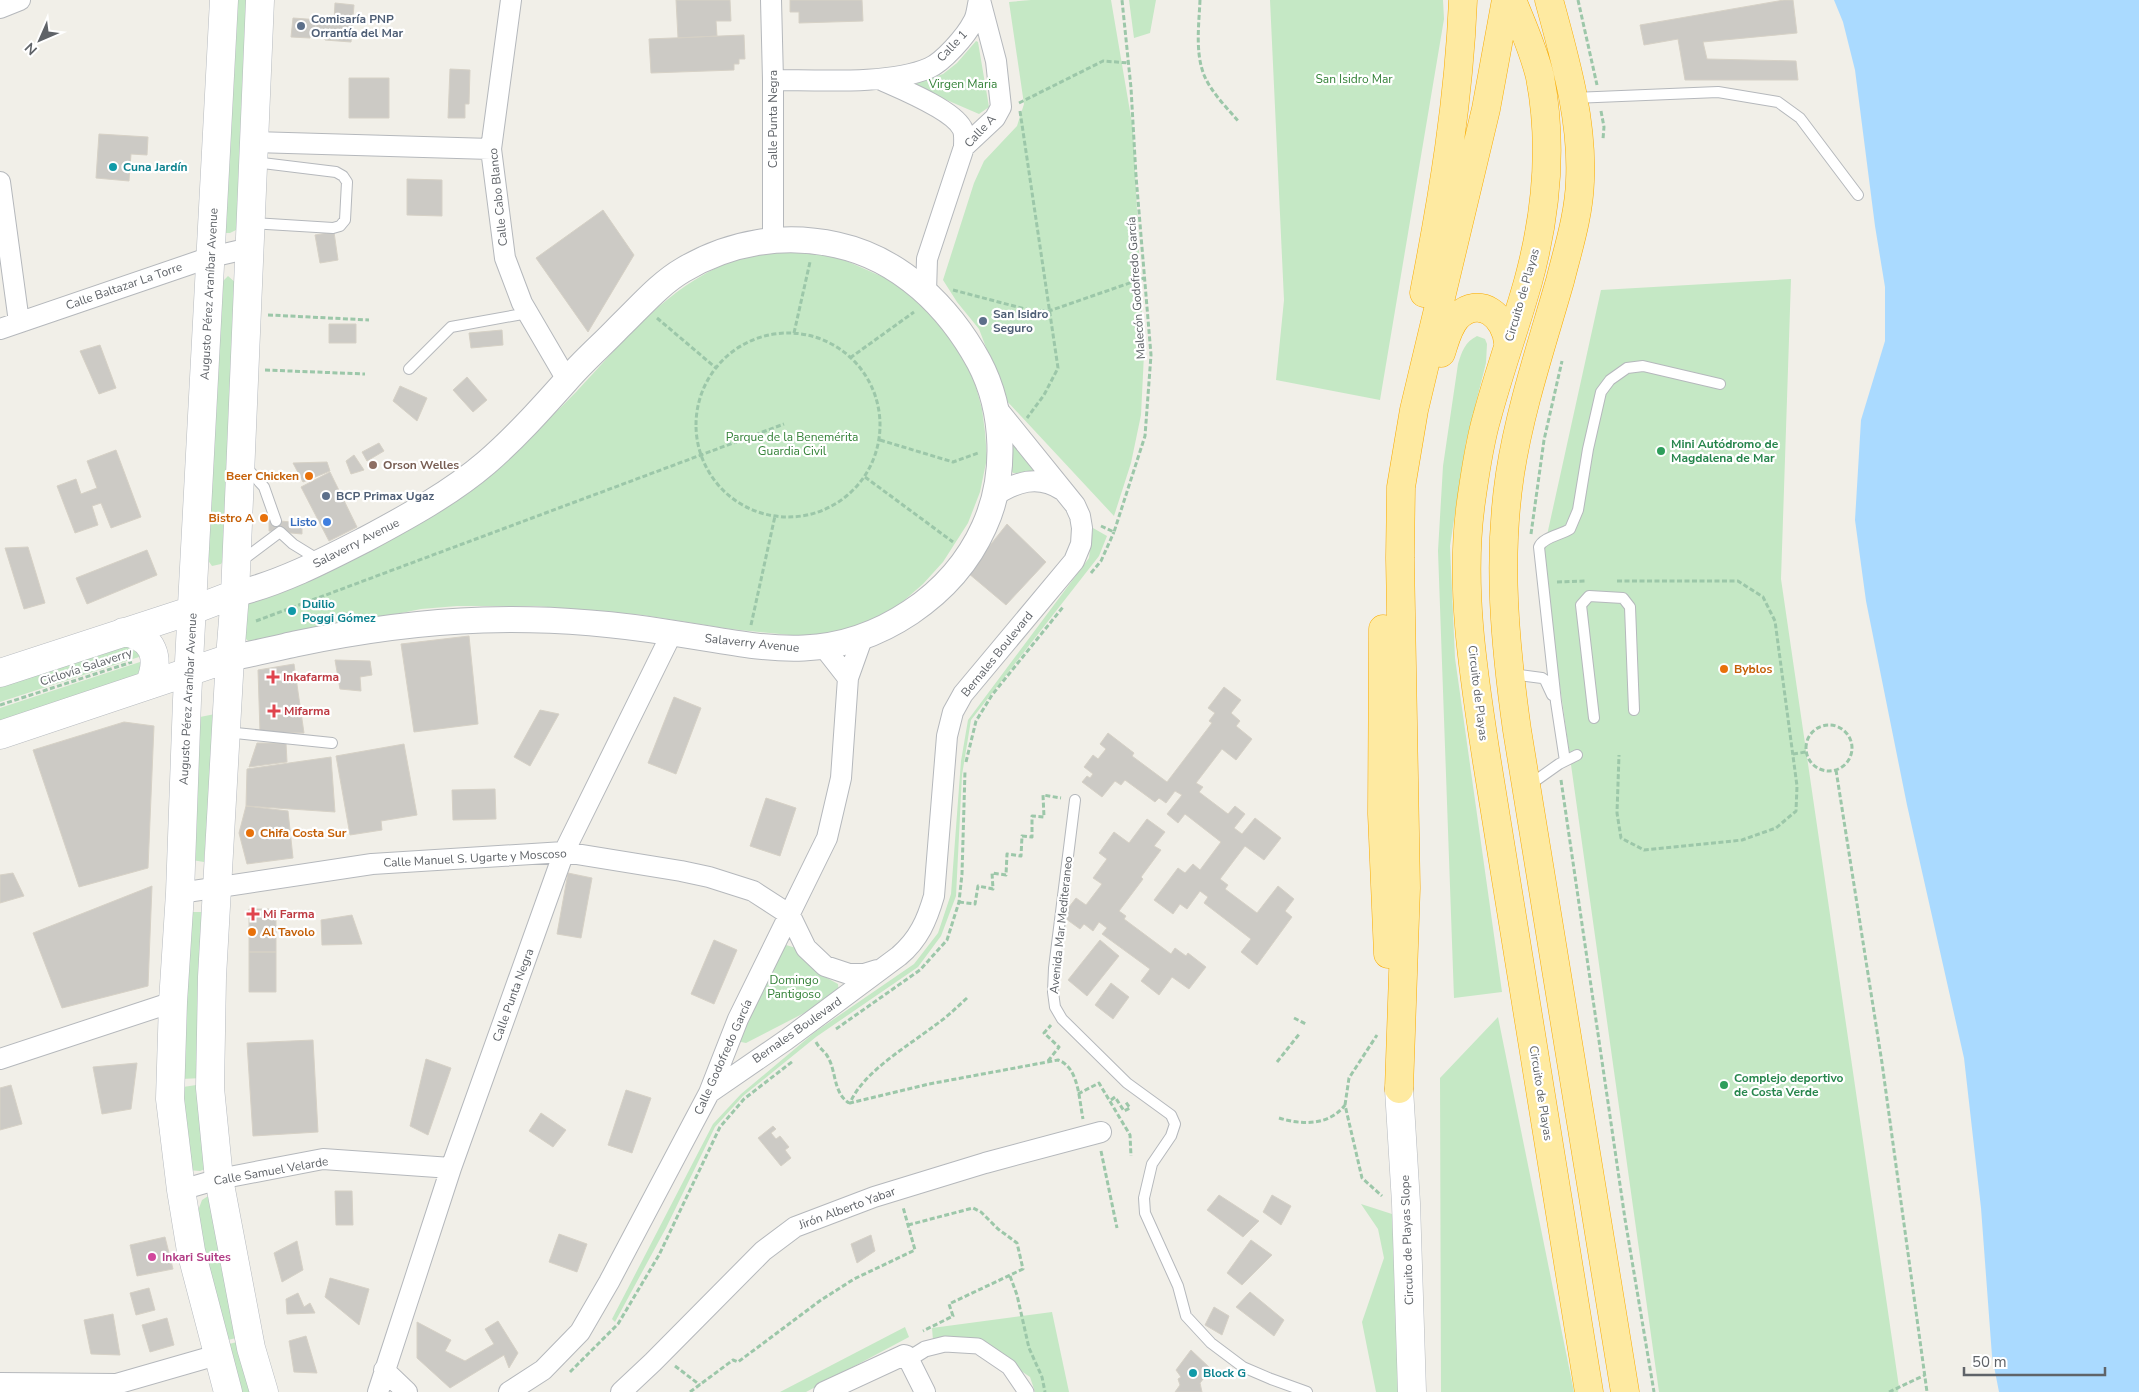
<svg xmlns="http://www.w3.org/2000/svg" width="2139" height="1392" viewBox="0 0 2139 1392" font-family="'Nunito Sans',sans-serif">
	<rect width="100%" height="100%" fill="#f1efe8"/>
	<path fill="#c5e8c5" d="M233 0H250L241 219 236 230 230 233H223Z
		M1031 0H1111L1133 129 1144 354 1141 415 1131 463 1114 516 1006 400 979 329 957 302 943 280 974 183 984 161 1017 126 1024 104 1009 2Z
		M1129 0H1156L1150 33 1134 38Z
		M1270 0H1443L1444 19 1380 400 1276 380 1284 300Z
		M976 41 978 42 989 107 979 114 912 85 943 74 957 63Z
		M801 251 842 259 908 288 931 312 970 365 982 409 985 432 987 458 980 492 968 523 943 562 923 584 900 604 876 618 853 627 810 637 730 629 642 615 536 606H457L421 609 256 643 250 642 243 637 245 604 516 448C537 429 558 411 577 391 620 345 659 296 716 268 728 262 741 255 755 253 770 250 786 252 801 251Z
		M228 276 236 283 226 555 221 564 212 566 207 559 223 281Z
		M1791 279 1781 579 1899 1387 1898 1392H1659L1542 558 1601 290Z
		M1477 336 1485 339 1487 344 1486 363 1466 442 1450 546 1455 658 1502 992 1454 998 1438 551 1443 466 1458 364C1462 351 1465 342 1477 336Z
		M1011 439 1039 472 1013 473 1009 466Z
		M1093 528 1107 536 1099 556 971 720 962 775 956 896 941 936 918 967 816 1037 743 1096 715 1127 666 1228 615 1322 612 1319 713 1124 741 1094 815 1032 914 964 938 933 951 894 961 761 968 720 1089 558Z
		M127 643 142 656 0 702V686Z
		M143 661 141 684 0 730V708Z
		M215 714 204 862 192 860 200 717Z
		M187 912H205L203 1078 181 1079Z
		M786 945 796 948 818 973 838 984 839 995 746 1043 741 1042 739 1037Z
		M1498 1017 1574 1392H1441L1440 1078Z
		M203 1084 210 1167 200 1171 188 1170 183 1087Z
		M213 1193 240 1337 220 1342 196 1216 202 1200Z
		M1361 1204 1392 1214 1400 1392H1376L1362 1322 1384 1258 1378 1229Z
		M1052 1312 1069 1392H1035L1030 1377 976 1340H933L932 1328Z
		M905 1327 909 1337 806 1392H780Z
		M241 1341 257 1392H237L221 1346Z"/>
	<path fill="#aadaff" d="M1834 0H2139V1392H1999L1992 1356 1981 1208 1964 1058 1907 805 1866 601 1855 520 1861 420 1885 341V287L1875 226 1855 70 1843 22Z"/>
	<path fill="#cccac5" stroke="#d6d1c6" d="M676 0H730L731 21H716L717 36 678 38Z
		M790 0H862L863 21 799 23V12H790Z
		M1784 0H1793L1797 33 1703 42 1707 59 1796 61 1798 80H1685L1678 39 1644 45 1640 25Z
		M335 3 354 5 351 42 325 40 326 34 311 33 310 38 291 37 293 18 334 21Z
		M744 35 745 59H739V64H734V70L651 73 649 39Z
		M450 69 470 70 469 104H465V118H448Z
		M349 78H389V118H349Z
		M99 134 148 137 147 155 131 154 129 181 96 178Z
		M407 179 442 180V216L407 215Z
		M603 210 634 255 588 332 536 258Z
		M334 232 338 260 320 263 315 235Z
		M329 324H356V343H329Z
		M502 330 503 345 471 348 469 333Z
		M100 345 116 388 99 394 80 351Z
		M467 377 487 400 473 412 453 390Z
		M400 386 427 398 417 421 393 401Z
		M379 443 384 451 367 461 362 452Z
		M116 450 141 517 111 528 101 503 92 506 98 525 75 533 57 486 76 479 81 494 97 488 87 461Z
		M354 455 364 470 351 474 346 461Z
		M327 462 330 471 303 482 293 463Z
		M330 472 357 527 329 541 301 487Z
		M269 520 302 523V534L269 531Z
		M1007 524 1046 562 1006 605 968 573Z
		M28 547 45 603 24 609 5 548Z
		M147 550 157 575 87 604 76 578Z
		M469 636 478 724 414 732 401 644Z
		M335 660 370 661 372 675 360 677 361 691 340 689Z
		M294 664 304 733 260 732 258 670Z
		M1224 687 1241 700 1231 713 1240 721 1236 726 1252 739 1236 760 1222 749 1196 783 1203 787 1199 792 1228 814 1235 806 1245 814 1234 828 1242 834 1255 818 1281 838 1264 860 1245 846 1220 879 1228 885 1225 889 1257 913 1278 886 1294 899 1285 911 1292 917 1257 965 1241 952 1251 939 1204 903 1208 897 1200 891 1187 909 1180 904 1173 914 1154 900 1178 868 1185 873 1193 864 1200 870 1221 842 1185 814 1178 823 1167 814 1182 795 1175 791 1166 803 1159 798 1155 802 1125 780 1121 785 1115 781 1102 797 1082 782 1087 776 1090 778 1093 774 1084 767 1093 755 1098 759 1106 749 1100 744 1108 733 1134 753 1132 756 1167 782 1212 723 1209 721 1215 713 1208 708Z
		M674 697 701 708 676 774 648 763Z
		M540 710 559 714 530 766 514 757Z
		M124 722 154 726 148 868 79 887 33 750Z
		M257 743H286L287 762 249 767Z
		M404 744 417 815 381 821 382 830 350 835 336 756Z
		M331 757 335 812 246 806 247 769Z
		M495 789 496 819 453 820 452 790Z
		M766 798 796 808 780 856 750 846Z
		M246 806 288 811 293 858 247 864 239 833Z
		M1147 819 1165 832 1154 846 1161 850 1141 877 1143 879 1119 911 1126 916 1124 919 1171 954 1175 948 1186 956 1188 953 1206 967 1189 989 1172 977 1159 995 1141 981 1150 969 1102 934 1107 928 1099 922 1093 931 1084 924 1080 929 1062 916 1076 898 1086 905 1102 884 1093 878 1107 859 1099 853 1114 832 1129 843Z
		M13 873 24 896 0 903V875Z
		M568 873 592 878 581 938 557 934Z
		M152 886 148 986 62 1008 33 933Z
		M249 909H276V952H249Z
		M352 915 362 944 322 945 321 920Z
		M714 940 737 950 714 1004 691 994Z
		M1100 940 1119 956 1087 996 1068 980Z
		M249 952H276V992H249Z
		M1111 983 1129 997 1113 1019 1095 1005Z
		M313 1040 318 1132 253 1136 247 1043Z
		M426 1059 451 1068 428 1135 410 1126Z
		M137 1063 131 1109 102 1114 93 1067Z
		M11 1085 22 1124 0 1130V1088Z
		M626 1090 651 1098 632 1153 608 1145Z
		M541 1113 566 1130 553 1147 529 1131Z
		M773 1126 776 1129 771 1133 776 1139 780 1136 789 1147 785 1150 791 1158 781 1166 758 1138Z
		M335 1191H352L353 1225H336Z
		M1219 1195 1259 1221 1243 1237 1207 1210Z
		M1272 1195 1291 1206 1281 1225 1263 1212Z
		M559 1234 587 1244 577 1272 549 1262Z
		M871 1235 875 1251 857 1263 851 1244Z
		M165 1237 173 1269 137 1276 130 1245Z
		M1251 1240 1272 1255 1242 1285 1227 1273Z
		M297 1241 303 1270 282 1282 274 1253Z
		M330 1278 369 1289 359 1325 325 1297Z
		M149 1288 155 1310 136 1315 130 1293Z
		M1250 1292 1284 1320 1274 1336 1236 1307Z
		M298 1293 304 1307 310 1303 315 1313 287 1314 286 1299Z
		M1214 1307 1229 1316 1222 1335 1205 1325Z
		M113 1314 120 1355 91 1354 84 1320Z
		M167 1318 174 1345 150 1352 142 1325Z
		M498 1321 518 1353 509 1368 504 1355 450 1388 417 1358V1322L451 1340 445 1351 465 1361 494 1344 485 1329Z
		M306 1336 317 1373 294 1372 289 1341Z
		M1191 1350 1211 1369 1200 1383 1202 1392H1175L1180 1385 1178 1379 1181 1377 1176 1370Z"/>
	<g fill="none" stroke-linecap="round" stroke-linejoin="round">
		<defs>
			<path id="service" d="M1573 98 1718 92 1778 102 1800 118 1858 195
				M252 223 333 228 340 226 345 220 347 182 343 176 336 172 254 162
				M409 369 451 327 528 313
				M245 466 264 487 276 521
				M240 562 280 532 293 544 319 560
				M1512 674 1542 678 1545 680 1552 695
				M1594 718 1581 605 1589 596 1623 598 1630 607 1634 710
				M226 732 332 743
				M1565 761 1556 702 1539 547C1543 537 1561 535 1570 529L1578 510 1588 449 1601 392 1610 380 1627 368 1643 366 1720 384
				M1528 786 1559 764 1577 755
				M1075 800 1054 968 1053 992 1055 1007 1062 1019 1127 1083 1171 1115 1175 1124 1171 1136 1152 1164 1144 1198 1145 1213 1178 1286 1186 1316 1211 1343 1243 1367 1271 1379 1307 1392"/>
			<path id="pedestrian" d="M909 1359 925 1349 945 1344 978 1346 1009 1367 1026 1392"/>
			<path id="minor" d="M511 0 491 149 505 258 522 303 567 380
				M771 0 773 80V239
				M0 8 20 0
				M879 79C899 88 952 109 962 128 965 133 964 141 964 147
				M773 80C817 80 890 85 929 68 943 62 966 36 973 22 977 16 977 7 979 0
				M254 142 491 149
				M0 182 19 322
				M926 292 927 259 964 147 995 118 1001 107 996 61 980 0
				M0 329 211 257 250 248
				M994 496C1016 482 1038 474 1062 490
				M823 646 848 678
				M180 893 372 864 564 852 681 871 709 877 753 891 790 915 806 948 825 966 849 974H864L877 970
				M0 1059 173 1002
				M709 1093 786 1040 899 956C919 939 927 920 934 896L947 736 953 712 963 694 1074 561 1081 544 1082 528 1080 516 1075 505 995 406
				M181 1190 219 1179 323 1159 451 1168
				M384 1370 407 1392
				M0 1383 116 1384 217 1355
				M378 1392 451 1168 564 852 672 633
				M509 1392 543 1370 580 1332 609 1282 709 1093 738 1019 827 838 841 778 848 678 863 636
				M621 1392 653 1362 763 1251 795 1227 874 1197 985 1163 1101 1132
				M824 1392 904 1355 907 1356 925 1392"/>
			<path id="tertiary" d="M230 658C252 654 273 649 295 644 357 631 420 622 483 620 546 618 610 623 672 633 715 639 760 650 804 648 879 645 953 596 984 527 1007 477 1005 411 979 362 949 307 901 259 837 245 784 233 730 242 683 270 659 284 639 308 619 327 602 345 582 362 566 381 541 409 515 438 486 463 451 493 407 517 366 539 325 560 281 583 235 594"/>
			<path id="secondary" d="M224 0 187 700 180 893 173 1002 170 1099 181 1190 191 1251 228 1392
				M260 0 235 594 230 658 212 977 210 1088 219 1179 251 1348 264 1392
				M123 632C154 636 161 658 149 685
				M0 673 193 610 235 594
				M0 735 230 658
				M1399 1089 1406 1203 1412 1392"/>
			<path id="trunk" d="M1512 0C1522 25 1534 51 1540 77 1553 145 1546 216 1528 282 1515 328 1499 372 1487 417 1479 444 1475 474 1471 502 1459 588 1474 677 1487 762L1589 1392
				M1549 0C1565 59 1583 120 1580 181 1579 215 1568 249 1560 281 1542 344 1520 409 1510 474 1497 560 1505 645 1517 730L1625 1392
				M1424 293C1443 196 1459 99 1463 0
				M1441 353C1445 341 1448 327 1457 317 1480 294 1506 317 1508 343
				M1383 629 1382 814 1388 954
				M1399 1089 1406 888 1400 558 1401 487 1414 410 1486 109 1506 0"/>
		</defs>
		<use href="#service" stroke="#b5b8bc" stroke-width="12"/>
		<use href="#pedestrian" stroke="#b5b8bc" stroke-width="17"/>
		<use href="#minor" stroke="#b5b8bc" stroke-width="22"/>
		<use href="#tertiary" stroke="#b5b8bc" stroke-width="27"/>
		<use href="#secondary" stroke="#b6babf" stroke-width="29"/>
		<use href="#trunk" stroke="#f9ab00" stroke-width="29"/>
		<path stroke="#9cc7a9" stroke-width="3" stroke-dasharray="5 2.5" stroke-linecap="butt" d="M1200 0C1199 24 1195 52 1204 75 1211 92 1227 108 1239 122
			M1578 0 1597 85
			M1019 103 1103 61 1129 63
			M1020 111 1058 368 1044 395 1027 418
			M1601 111 1604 127 1603 139
			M953 290 1033 311H1049L1144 278
			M268 315 369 320
			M657 318 716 368
			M794 333 810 262
			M696 425a92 92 0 1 1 184 0a92 92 0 1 1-184 0Z
			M850 358 914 312
			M265 370 365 374
			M880 440 953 462 978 453
			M865 477 953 542
			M1101 526 1114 532 1145 436 1151 355 1136 176 1131 88 1122 0
			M1531 534 1544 440 1562 361
			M1091 573 1101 561 1114 532
			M1617 581H1738L1763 597 1775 621 1797 786 1796 811 1776 828 1742 840 1644 850 1621 838 1617 813 1619 755
			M1557 582 1585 581
			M256 621 784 424
			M751 625 775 516
			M0 705 132 662
			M1806 748a23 23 0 1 1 46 0a23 23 0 1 1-46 0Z
			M1793 754 1806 752
			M966 762 976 721 992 695 1063 607
			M1836 770 1882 1063 1927 1392
			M1561 780 1625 1219 1654 1392
			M959 902 975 904 978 886 993 889 992 873 1006 875 1007 854 1021 856 1022 836 1032 837V816L1044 817 1043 795 1061 798
			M967 998C956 1008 946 1018 934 1026 908 1046 863 1072 850 1103L929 1084 1058 1060C1079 1067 1079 1100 1083 1119
			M1294 1018 1306 1024
			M836 1029 920 970 947 940 959 902 962 874 965 771
			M816 1042C819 1048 823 1050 826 1054 837 1069 832 1092 849 1103
			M1048 1061 1059 1047 1044 1033 1051 1025
			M1277 1062 1300 1033
			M1078 1094 1099 1083 1130 1135 1131 1156
			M1111 1100 1115 1097 1124 1111 1130 1108 1125 1101
			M1345 1105 1349 1078 1377 1035
			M1279 1118C1301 1125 1329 1126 1345 1105L1362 1178 1382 1196
			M1101 1151 1117 1228
			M908 1225 973 1208 981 1212 998 1229 1017 1243 1023 1269 949 1304 953 1316 923 1331
			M1010 1276 1017 1295 1029 1348 1042 1377 1045 1392
			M675 1366 700 1385
			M570 1372 618 1324 659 1255 720 1127 744 1099 793 1061
			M690 1392 733 1360 738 1362 821 1300 854 1279 915 1250 903 1207
			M1889 1392 1925 1375"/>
		<use href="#service" stroke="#fff" stroke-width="10"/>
		<use href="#pedestrian" stroke="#fff" stroke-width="15"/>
		<use href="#minor" stroke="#fff" stroke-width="20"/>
		<use href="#tertiary" stroke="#fff" stroke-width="25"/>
		<use href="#secondary" stroke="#fff" stroke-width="28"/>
		<use href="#trunk" stroke="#feeaa1" stroke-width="28"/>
	</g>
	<g fill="#5c6f8a" stroke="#fff" stroke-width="2">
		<circle cx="301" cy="26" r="5"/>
		<circle cx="983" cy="321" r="5"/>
		<circle cx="326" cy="496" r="5"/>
	</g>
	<g fill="#0f9aa8" stroke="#fff" stroke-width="2">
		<circle cx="113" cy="167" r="5"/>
		<circle cx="292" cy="611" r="5"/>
		<circle cx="1193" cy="1373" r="5"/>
	</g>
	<g fill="#2e9e5b" stroke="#fff" stroke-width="2">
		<circle cx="1661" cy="451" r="5"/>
		<circle cx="1724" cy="1085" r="5"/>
	</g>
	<circle fill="#8d6e63" stroke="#fff" stroke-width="2" cx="373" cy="465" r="5"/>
	<g fill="#e8710a" stroke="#fff" stroke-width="2">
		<circle cx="309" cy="476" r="5"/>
		<circle cx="264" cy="518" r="5"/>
		<circle cx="1724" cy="669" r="5"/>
		<circle cx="250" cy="833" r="5"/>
		<circle cx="252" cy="932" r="5"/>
	</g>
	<circle fill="#3f7fe0" stroke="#fff" stroke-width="2" cx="327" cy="522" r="5"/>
	<g fill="#e0444e" stroke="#fff" stroke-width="2">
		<path d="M270.5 669.5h5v5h5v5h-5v5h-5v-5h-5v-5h5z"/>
		<path d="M271.5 703.5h5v5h5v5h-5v5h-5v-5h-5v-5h5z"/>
		<path d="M250.5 906.5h5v5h5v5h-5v5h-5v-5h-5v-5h5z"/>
	</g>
	<circle fill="#d1479c" stroke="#fff" stroke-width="2" cx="152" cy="1257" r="5"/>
	<g text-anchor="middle" stroke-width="4.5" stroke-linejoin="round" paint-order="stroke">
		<g font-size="12" font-weight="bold" fill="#4e5e75" stroke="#fff" text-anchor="start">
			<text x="311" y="23">Comisaría PNP<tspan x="311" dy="14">Orrantía del Mar</tspan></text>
			<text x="993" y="318">San Isidro<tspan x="993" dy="14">Seguro</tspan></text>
			<text x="336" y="500">BCP Primax Ugaz</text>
		</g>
		<g font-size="12" fill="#5f6368" stroke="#fff">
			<text transform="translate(952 46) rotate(-47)" y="4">Calle 1</text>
			<text transform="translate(773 119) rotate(-90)" y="4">Calle Punta Negra</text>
			<text transform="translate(980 131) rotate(-47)" y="4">Calle A</text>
			<text transform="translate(498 197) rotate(-96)" y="4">Calle Cabo Blanco</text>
			<text transform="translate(124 286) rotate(-19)" y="4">Calle Baltazar La Torre</text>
			<text transform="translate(1136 288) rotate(-94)" y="4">Malecón Godofredo García</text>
			<text transform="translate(209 294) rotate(-87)" y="4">Augusto Pérez Araníbar Avenue</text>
			<text transform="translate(1522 295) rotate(-74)" y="4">Circuito de Playas</text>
			<text transform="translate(356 543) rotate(-27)" y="4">Salaverry Avenue</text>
			<text transform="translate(752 643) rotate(6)" y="4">Salaverry Avenue</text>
			<text transform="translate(997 654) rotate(-51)" y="4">Bernales Boulevard</text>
			<text transform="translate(86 667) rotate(-18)" y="4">Ciclovía Salaverry</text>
			<text transform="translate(1478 693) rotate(83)" y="4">Circuito de Playas</text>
			<text transform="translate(188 699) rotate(-87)" y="4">Augusto Pérez Araníbar Avenue</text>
			<text transform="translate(475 858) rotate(-3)" y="4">Calle Manuel S. Ugarte y Moscoso</text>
			<text transform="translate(1061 925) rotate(-84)" y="4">Avenida Mar Mediteraneo</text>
			<text transform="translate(513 995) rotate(-70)" y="4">Calle Punta Negra</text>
			<text transform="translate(797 1030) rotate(-35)" y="4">Bernales Boulevard</text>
			<text transform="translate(723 1057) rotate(-66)" y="4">Calle Godofredo García</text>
			<text transform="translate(1541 1093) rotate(81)" y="4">Circuito de Playas</text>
			<text transform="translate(271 1171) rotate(-10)" y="4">Calle Samuel Velarde</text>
			<text transform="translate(847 1208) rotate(-20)" y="4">Jirón Alberto Yabar</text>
			<text transform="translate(1407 1240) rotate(-92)" y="4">Circuito de Playas Slope</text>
		</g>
		<g font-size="12" fill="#348238" stroke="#fff">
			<text x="1354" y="83">San Isidro Mar</text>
			<text x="963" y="88">Virgen Maria</text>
			<text x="792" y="441">Parque de la Benemérita<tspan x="792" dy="14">Guardia Civil</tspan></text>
			<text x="794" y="984">Domingo<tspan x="794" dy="14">Pantigoso</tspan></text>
		</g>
		<g font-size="12" font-weight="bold" fill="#0d838f" stroke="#fff" text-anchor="start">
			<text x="123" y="171">Cuna Jardín</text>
			<text x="302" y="608">Duilio<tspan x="302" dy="14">Poggi Gómez</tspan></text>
			<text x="1203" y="1377">Block G</text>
		</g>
		<g font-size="12" font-weight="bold" fill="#27864d" stroke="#fff" text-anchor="start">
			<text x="1671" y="448">Mini Autódromo de<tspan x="1671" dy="14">Magdalena de Mar</tspan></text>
			<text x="1734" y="1082">Complejo deportivo<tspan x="1734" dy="14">de Costa Verde</tspan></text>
		</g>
		<g font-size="12" font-weight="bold" fill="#785e54" stroke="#fff" text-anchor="start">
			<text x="383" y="469">Orson Welles</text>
		</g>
		<g font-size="12" font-weight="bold" fill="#c56008" stroke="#fff" text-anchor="start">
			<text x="299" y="480" text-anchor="end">Beer Chicken</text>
			<text x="254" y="522" text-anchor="end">Bistro A</text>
			<text x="1734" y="673">Byblos</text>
			<text x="260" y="837">Chifa Costa Sur</text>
			<text x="262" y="936">Al Tavolo</text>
		</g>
		<g font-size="12" font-weight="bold" fill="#366cbe" stroke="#fff" text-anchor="end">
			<text x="317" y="526">Listo</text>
		</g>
		<g font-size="12" font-weight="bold" fill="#be3a42" stroke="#fff" text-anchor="start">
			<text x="283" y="681">Inkafarma</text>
			<text x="284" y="715">Mifarma</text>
			<text x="263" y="918">Mi Farma</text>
		</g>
		<g font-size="12" font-weight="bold" fill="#b23c85" stroke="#fff" text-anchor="start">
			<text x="162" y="1261">Inkari Suites</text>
		</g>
	</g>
	<g transform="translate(40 40) rotate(225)" stroke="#ffffff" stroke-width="4" paint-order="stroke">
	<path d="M0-4L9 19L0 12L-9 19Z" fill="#5f6368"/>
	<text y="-8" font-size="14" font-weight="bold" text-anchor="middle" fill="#5f6368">N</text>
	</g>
	<path d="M1964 1367v8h141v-8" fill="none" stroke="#5f6368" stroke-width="2.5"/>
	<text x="1972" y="1367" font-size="15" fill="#5f6368" stroke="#ffffff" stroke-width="4" paint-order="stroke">50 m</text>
</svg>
